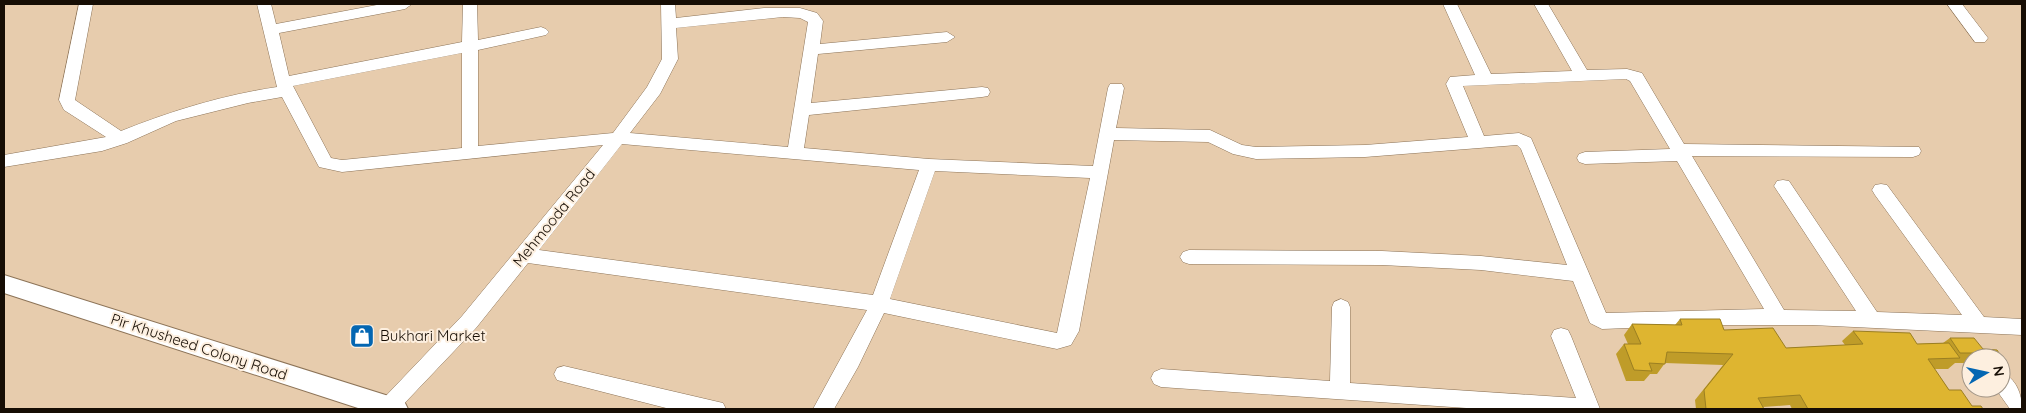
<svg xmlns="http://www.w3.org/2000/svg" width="2026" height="413" viewBox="0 0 2026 413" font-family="Quicksand,sans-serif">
	<rect width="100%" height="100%" fill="#e7ccad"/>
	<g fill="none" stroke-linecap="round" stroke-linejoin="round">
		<defs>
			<path id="minor" d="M79 4H93L75 100 121 131C171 111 223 95 277 87L257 4H271L276 24 382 4H412L405 9 279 33 289 76 462 42 463 4H477L478 40 541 27 546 29 549 32 546 35 478 50V146L613 133 647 87 662 59 661 4H675L676 18 764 8H800L817 13 823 21 820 44 947 32 955 37 947 42 818 54 811 103 982 87 988 88 990 92 988 96 982 97 809 115 804 148 929 159 1093 166 1108 88 1110 84H1122L1124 88 1116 128 1210 130 1242 145 1256 147 1365 145 1468 137 1446 84 1450 77 1475 75 1443 4H1457L1491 74 1572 71 1534 4H1548L1587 70 1627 69 1642 73 1684 144 1919 147 1921 151 1919 155 1913 157 1692 156 1784 310 1856 311 1774 186 1777 181 1783 180 1789 181 1877 312 1962 315 1875 195 1872 190 1875 185 1881 184 1887 185 1984 317 2022 319V335L1812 325H1707L1602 329 1590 323 1573 281 1481 270 1382 265 1189 264 1183 262 1180 257 1183 252 1189 250 1382 251 1481 256 1567 265 1521 149 1517 145 1365 157 1256 159 1233 154 1208 142 1114 140 1079 331 1071 345 1057 349 884 313 858 367 834 409H813L867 310 528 263 476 328 399 409H379L381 401 462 316 603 145 342 172 319 167 282 97 248 103 176 121 127 143 102 151 4 167V155L106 137 64 110 59 100ZM783 17 800 18 808 22 788 147 630 133 660 94 678 59 676 28ZM462 53V148L342 160 331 158 293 86ZM1626 79 1630 81 1670 149 1585 152 1579 154 1577 158 1579 162 1585 164 1677 161 1764 309 1606 313 1531 138 1519 133 1484 136 1463 86ZM622 144 919 170 873 295 539 250ZM935 171 1090 178 1057 333 890 299Z
				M1947 4H1962L1988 38 1985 42H1975Z
				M1341 299 1348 302 1350 307V383L1576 398 1551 336 1554 330 1561 328 1568 330 1571 336 1600 409H1481L1161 387 1154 384 1151 378 1154 372 1161 369 1330 381 1332 307 1334 302Z
				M564 366 723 403 726 409H670L564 382 557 380 554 374 557 368Z
				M2001 372C2016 378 2022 394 2022 409H2010L1995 388H2001Z"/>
			<path id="tertiary" d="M4 275 395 398 404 401 408 409H361L4 293Z"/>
		</defs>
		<use href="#minor" stroke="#8c7357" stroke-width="1"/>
		<use href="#tertiary" stroke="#8c7357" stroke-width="2"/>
		<use href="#minor" fill="#fff" fill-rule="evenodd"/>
		<use href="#tertiary" fill="#fff" fill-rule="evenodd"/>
	</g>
	<path fill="#bf9c29" d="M1680 319 1724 330 1786 348 1845 345 1842 341 1853 331 1917 344 1943 343 1950 338 1983 349 1999 353 1994 358H1971V363H1955L1948 369H1934L1949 390 1972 406 1983 409H1792L1790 405 1763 407 1764 409H1696L1695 400 1723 365 1665 363 1657 374H1650L1644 381H1626L1616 354 1624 344H1628L1624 335 1632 324 1675 325Z"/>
	<path fill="#deb530" stroke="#9b7f22" d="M1680 319H1720L1724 330 1773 328 1786 348 1863 344 1853 331 1910 333 1917 344 1949 343 1960 358 1928 359 1949 390H1961L1972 406H1981L1983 409H1808L1800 395 1758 398 1764 409H1706L1704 390 1733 354 1667 352 1665 364 1649 363 1652 371 1634 370 1624 344H1641L1632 324 1682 325Z
		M1950 338H1974L1983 349 1997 350 1999 353H1960Z"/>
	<defs>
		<symbol id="shop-square" viewBox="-11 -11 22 22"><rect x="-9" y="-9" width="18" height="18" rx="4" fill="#0466b2" stroke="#fdefdf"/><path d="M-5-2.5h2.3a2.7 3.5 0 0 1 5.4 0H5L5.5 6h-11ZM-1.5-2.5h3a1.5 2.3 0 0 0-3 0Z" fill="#fff"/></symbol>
	</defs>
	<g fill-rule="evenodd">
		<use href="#shop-square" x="348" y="322" width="28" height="28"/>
	</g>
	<g text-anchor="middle" stroke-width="4" stroke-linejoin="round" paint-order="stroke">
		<g font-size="15" fill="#160d04" stroke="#fdefdf">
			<text transform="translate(554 218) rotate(-51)" y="5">Mehmooda Road</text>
			<text transform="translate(199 347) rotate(18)" y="5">Pir Khusheed Colony Road</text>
		</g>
		<g font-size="15" fill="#160d04" stroke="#fdefdf" text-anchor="start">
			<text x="380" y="341">Bukhari Market</text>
		</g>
	</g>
	<rect width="2026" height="413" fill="none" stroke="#160d04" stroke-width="10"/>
	<g transform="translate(1986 373) rotate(81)"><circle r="24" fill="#fdefdf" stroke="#a19587"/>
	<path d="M0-4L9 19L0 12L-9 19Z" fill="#0466b2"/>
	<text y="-8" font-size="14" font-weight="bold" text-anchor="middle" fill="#160d04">N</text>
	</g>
</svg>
